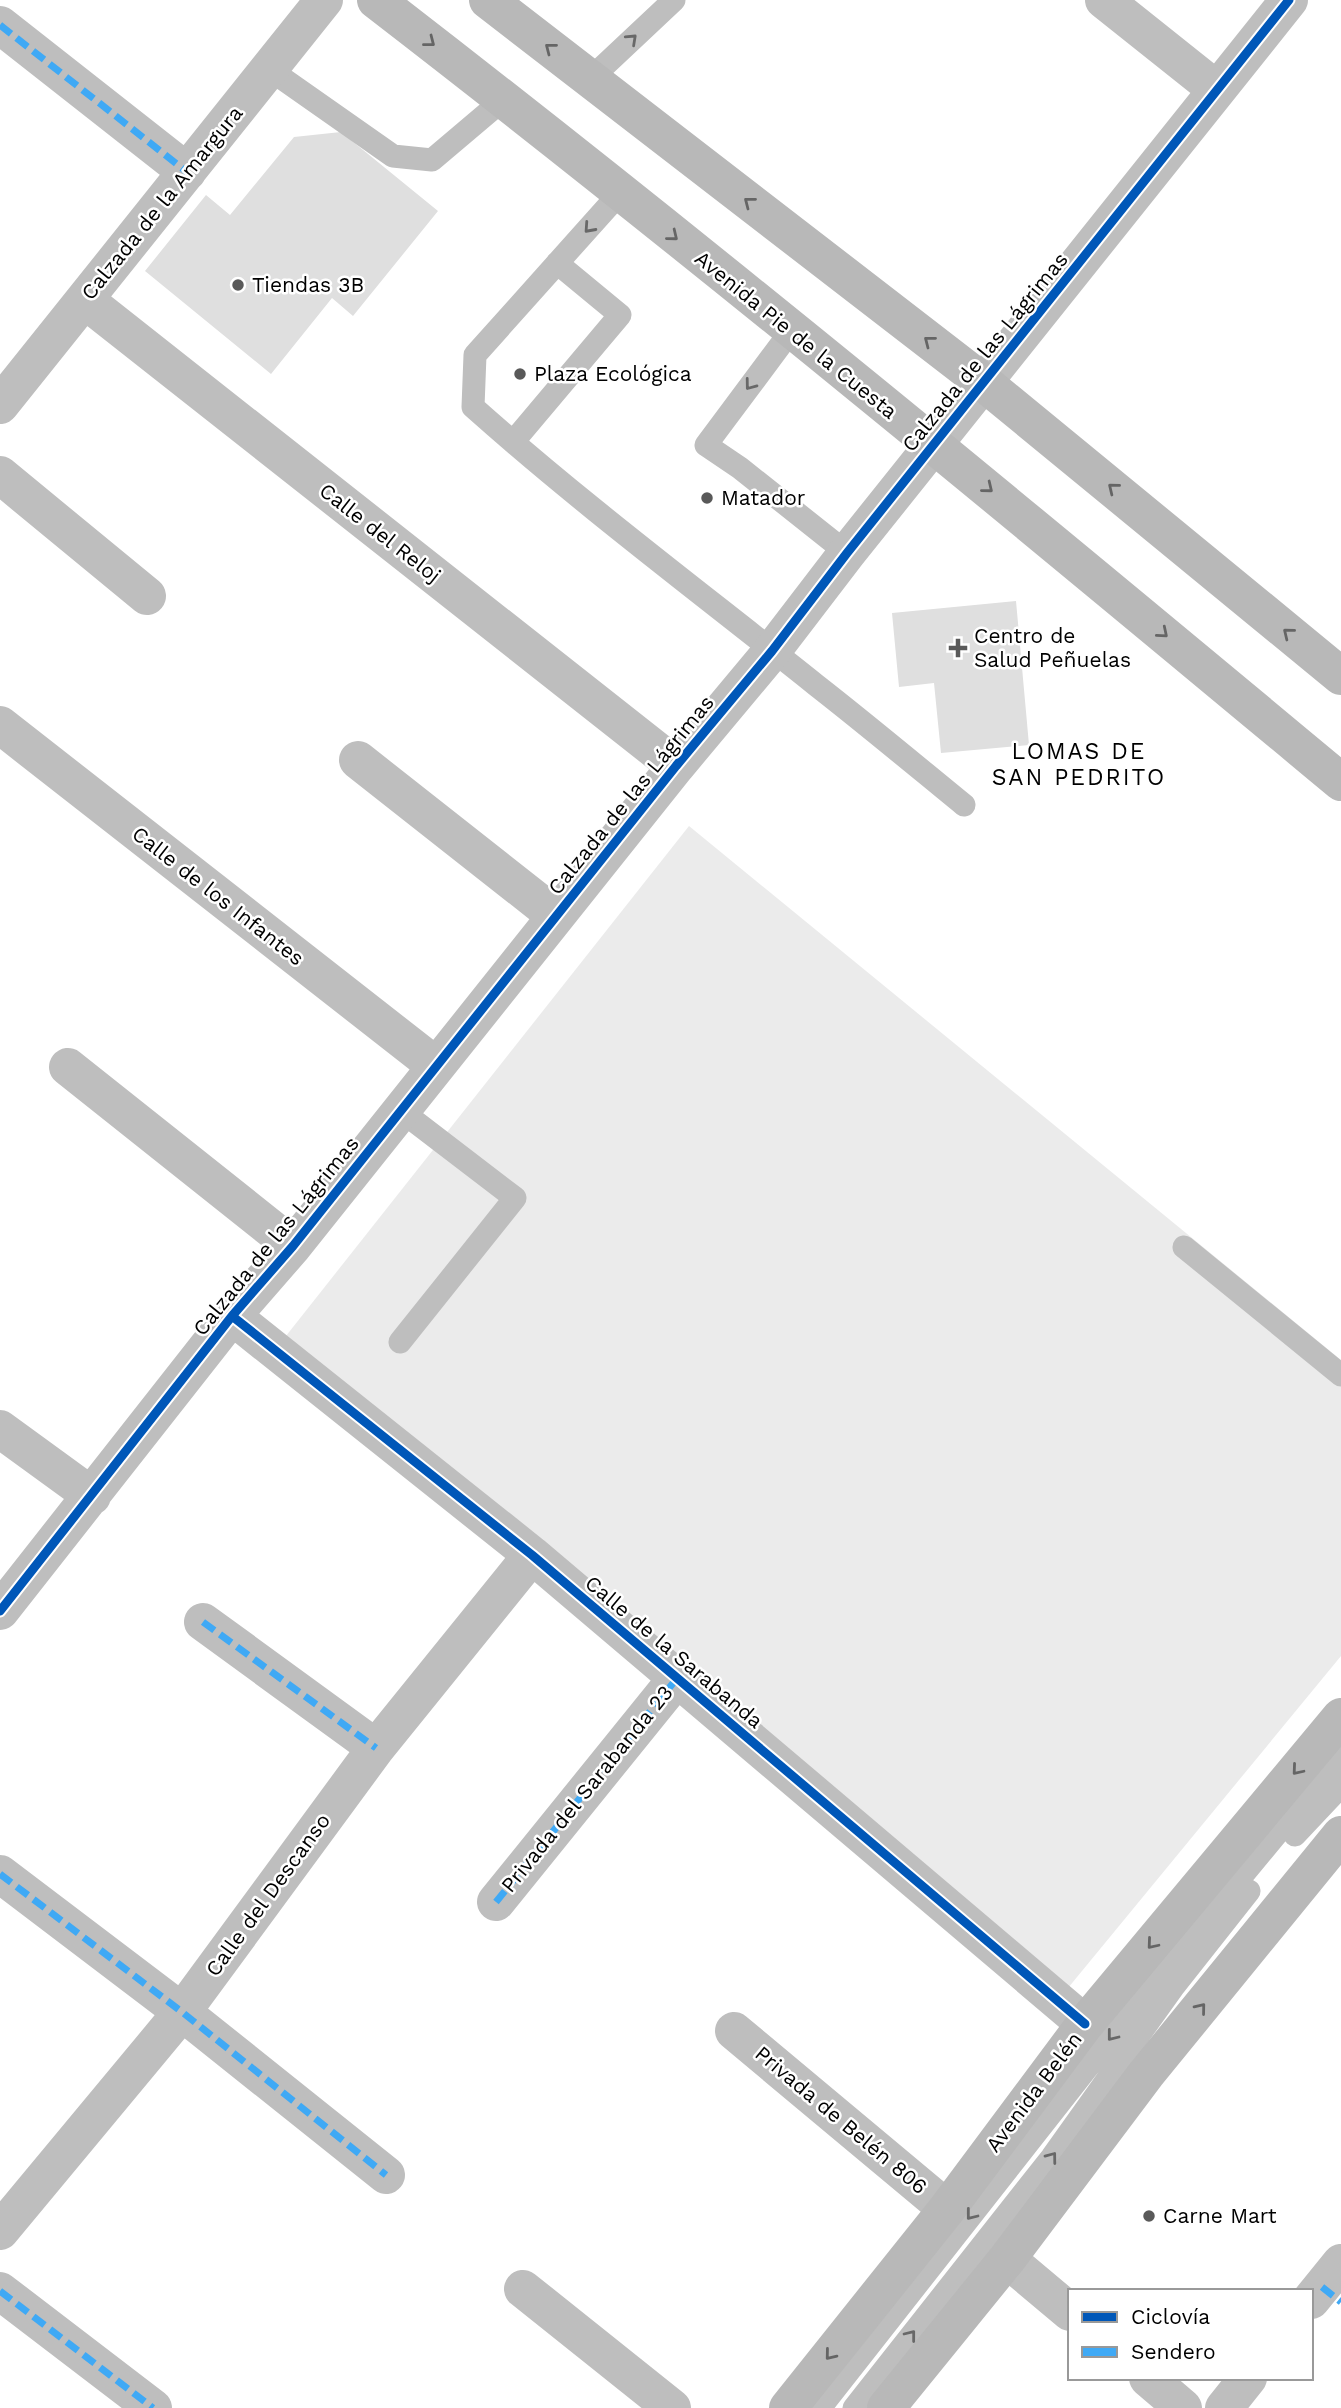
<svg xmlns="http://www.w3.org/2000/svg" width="1341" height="2408" viewBox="0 0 1341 2408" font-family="'Work Sans',sans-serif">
	<rect width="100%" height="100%" fill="#fff"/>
	<path fill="#ebebeb" d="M689 826 1341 1360V1656L1068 1988 282 1341Z"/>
	<path fill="#dfdfdf" d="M341 132 438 211 353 316 332 298 271 374 145 271 206 195 230 215 294 137Z
		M1016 601 1029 745 941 753 934 683 899 687 892 613Z"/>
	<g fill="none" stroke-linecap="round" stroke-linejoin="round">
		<path stroke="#bebebe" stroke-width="23" d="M269 69 393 156 432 160 504 99
			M590 79 674 0
			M620 193 475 355 473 407C583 505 701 593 816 685 866 724 915 765 964 805
			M791 331 706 445 740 468 847 553
			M513 442 620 315 557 263
			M1184 1247 1341 1375
			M400 1342 515 1198 400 1110
			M1295 1835 1341 1786
			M820 2408 1160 1975 1341 1756
			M854 2408 1052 2157 1174 1986 1249 1891"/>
		<path stroke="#bebebe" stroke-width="38" d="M1104 0 1217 90
			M0 25 187 172
			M85 300 676 766
			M0 405 324 0
			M0 475 147 596
			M0 725 436 1066
			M358 760 556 916
			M68 1067 293 1246
			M232 1316 532 1555 1085 2024
			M0 1429 92 1496
			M0 1611 232 1316 293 1246 676 766 772 651 847 553 1289 0
			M203 1622 376 1748
			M0 1874 182 2012 386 2175
			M496 1902 678 1677
			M734 2031 947 2209
			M0 2231 182 2012 376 1748 532 1555
			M1007 2259 1070 2312
			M523 2289 672 2408
			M0 2291 153 2408
			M1311 2300 1341 2263
			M1148 2378 1183 2408
			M1224 2408 1248 2378"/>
		<path stroke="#b8b8b8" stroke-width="38" d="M376 0C704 253 1023 517 1341 782
			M488 0 983 382 1341 676
			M788 2408 947 2209 1085 2024 1341 1717
			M886 2408 1007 2259 1146 2074 1341 1835"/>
		<path stroke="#3fa9f5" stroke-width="7" stroke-dasharray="14 7" stroke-linecap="butt" d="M0 25 187 172
			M203 1622 376 1748
			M0 1874 182 2012 386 2175
			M496 1902 678 1677
			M1322 2287 1341 2302
			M0 2291 153 2408"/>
		<defs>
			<path id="cycleway" d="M232 1316 532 1555 1085 2024
				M0 1611 232 1316 293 1246 676 766 772 651 847 553 1289 0"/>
		</defs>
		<use href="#cycleway" stroke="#fff" stroke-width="13"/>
		<use href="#cycleway" stroke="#0057b8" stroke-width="9"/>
	</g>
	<defs><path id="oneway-chevron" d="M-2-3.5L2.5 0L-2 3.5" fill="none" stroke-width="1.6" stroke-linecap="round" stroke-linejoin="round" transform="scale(1.75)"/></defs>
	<g stroke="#686868">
		<use href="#oneway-chevron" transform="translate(632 39) rotate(-43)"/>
		<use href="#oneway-chevron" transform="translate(589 228) rotate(132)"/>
		<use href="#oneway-chevron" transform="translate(750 385) rotate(127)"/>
		<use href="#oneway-chevron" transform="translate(1112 2036) rotate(128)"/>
		<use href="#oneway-chevron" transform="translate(1052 2157) rotate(-53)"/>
		<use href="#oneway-chevron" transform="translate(971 2215) rotate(128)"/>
		<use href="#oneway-chevron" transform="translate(911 2335) rotate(-52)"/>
	</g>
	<g stroke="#656565">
		<use href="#oneway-chevron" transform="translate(430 42) rotate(38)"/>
		<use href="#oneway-chevron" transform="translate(550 48) rotate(-142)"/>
		<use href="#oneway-chevron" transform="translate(749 202) rotate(-142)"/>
		<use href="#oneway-chevron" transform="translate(673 236) rotate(39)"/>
		<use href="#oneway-chevron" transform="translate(929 341) rotate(-142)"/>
		<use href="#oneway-chevron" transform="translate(988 488) rotate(39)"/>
		<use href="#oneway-chevron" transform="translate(1113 488) rotate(-141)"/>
		<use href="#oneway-chevron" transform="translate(1163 633) rotate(40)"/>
		<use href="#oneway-chevron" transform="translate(1288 633) rotate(-141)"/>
		<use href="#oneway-chevron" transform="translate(1297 1770) rotate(130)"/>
		<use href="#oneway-chevron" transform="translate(1152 1944) rotate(130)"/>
		<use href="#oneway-chevron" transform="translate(1201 2008) rotate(-51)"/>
		<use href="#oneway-chevron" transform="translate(830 2355) rotate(129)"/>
	</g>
	<g fill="#595959" stroke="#fff" stroke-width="2.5">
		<circle cx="238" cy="285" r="7"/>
		<circle cx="520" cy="374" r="7"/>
		<circle cx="707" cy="498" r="7"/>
		<path d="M954.5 637.5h7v7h7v7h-7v7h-7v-7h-7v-7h7z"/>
		<circle cx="1149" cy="2216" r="7"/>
	</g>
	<g text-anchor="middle" stroke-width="5" stroke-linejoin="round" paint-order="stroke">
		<g font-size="21" fill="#000" stroke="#fff">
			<text transform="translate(162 203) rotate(-51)" y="7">Calzada de la Amargura</text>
			<text transform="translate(796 335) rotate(39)" y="7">Avenida Pie de la Cuesta</text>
			<text transform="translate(985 352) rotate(-51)" y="7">Calzada de las Lágrimas</text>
			<text transform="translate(380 533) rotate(38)" y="7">Calle del Reloj</text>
			<text transform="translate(631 795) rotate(-51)" y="7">Calzada de las Lágrimas</text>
			<text transform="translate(218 896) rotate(38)" y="7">Calle de los Infantes</text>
			<text transform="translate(276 1236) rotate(-51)" y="7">Calzada de las Lágrimas</text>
			<text transform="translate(674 1652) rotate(40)" y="7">Calle de la Sarabanda</text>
			<text transform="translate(587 1789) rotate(-51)" y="7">Privada del Sarabanda 23</text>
			<text transform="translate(268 1895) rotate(-54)" y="7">Calle del Descanso</text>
			<text transform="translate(1034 2092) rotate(-53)" y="7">Avenida Belén</text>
			<text transform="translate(841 2120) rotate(40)" y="7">Privada de Belén 806</text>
		</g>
		<g font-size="21" fill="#000" stroke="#fff" text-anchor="start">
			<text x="252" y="292">Tiendas 3B</text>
			<text x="534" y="381">Plaza Ecológica</text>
			<text x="721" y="505">Matador</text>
			<text x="974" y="643">Centro de<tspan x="974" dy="24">Salud Peñuelas</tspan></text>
			<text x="1163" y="2223">Carne Mart</text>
		</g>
		<g font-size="23" letter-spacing="2" fill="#000" stroke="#fff">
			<text x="1079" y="759">LOMAS DE<tspan x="1079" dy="26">SAN PEDRITO</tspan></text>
		</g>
	</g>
	<rect x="1068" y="2289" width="245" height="91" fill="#ffffff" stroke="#999999" stroke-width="2"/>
	<rect x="1082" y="2312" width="35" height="10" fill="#0057b8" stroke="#999999" stroke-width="2"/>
	<text x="1131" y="2324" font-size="21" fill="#000000">Ciclovía</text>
	<rect x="1082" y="2347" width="35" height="10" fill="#3fa9f5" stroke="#999999" stroke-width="2"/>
	<text x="1131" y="2359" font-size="21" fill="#000000">Sendero</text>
</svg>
